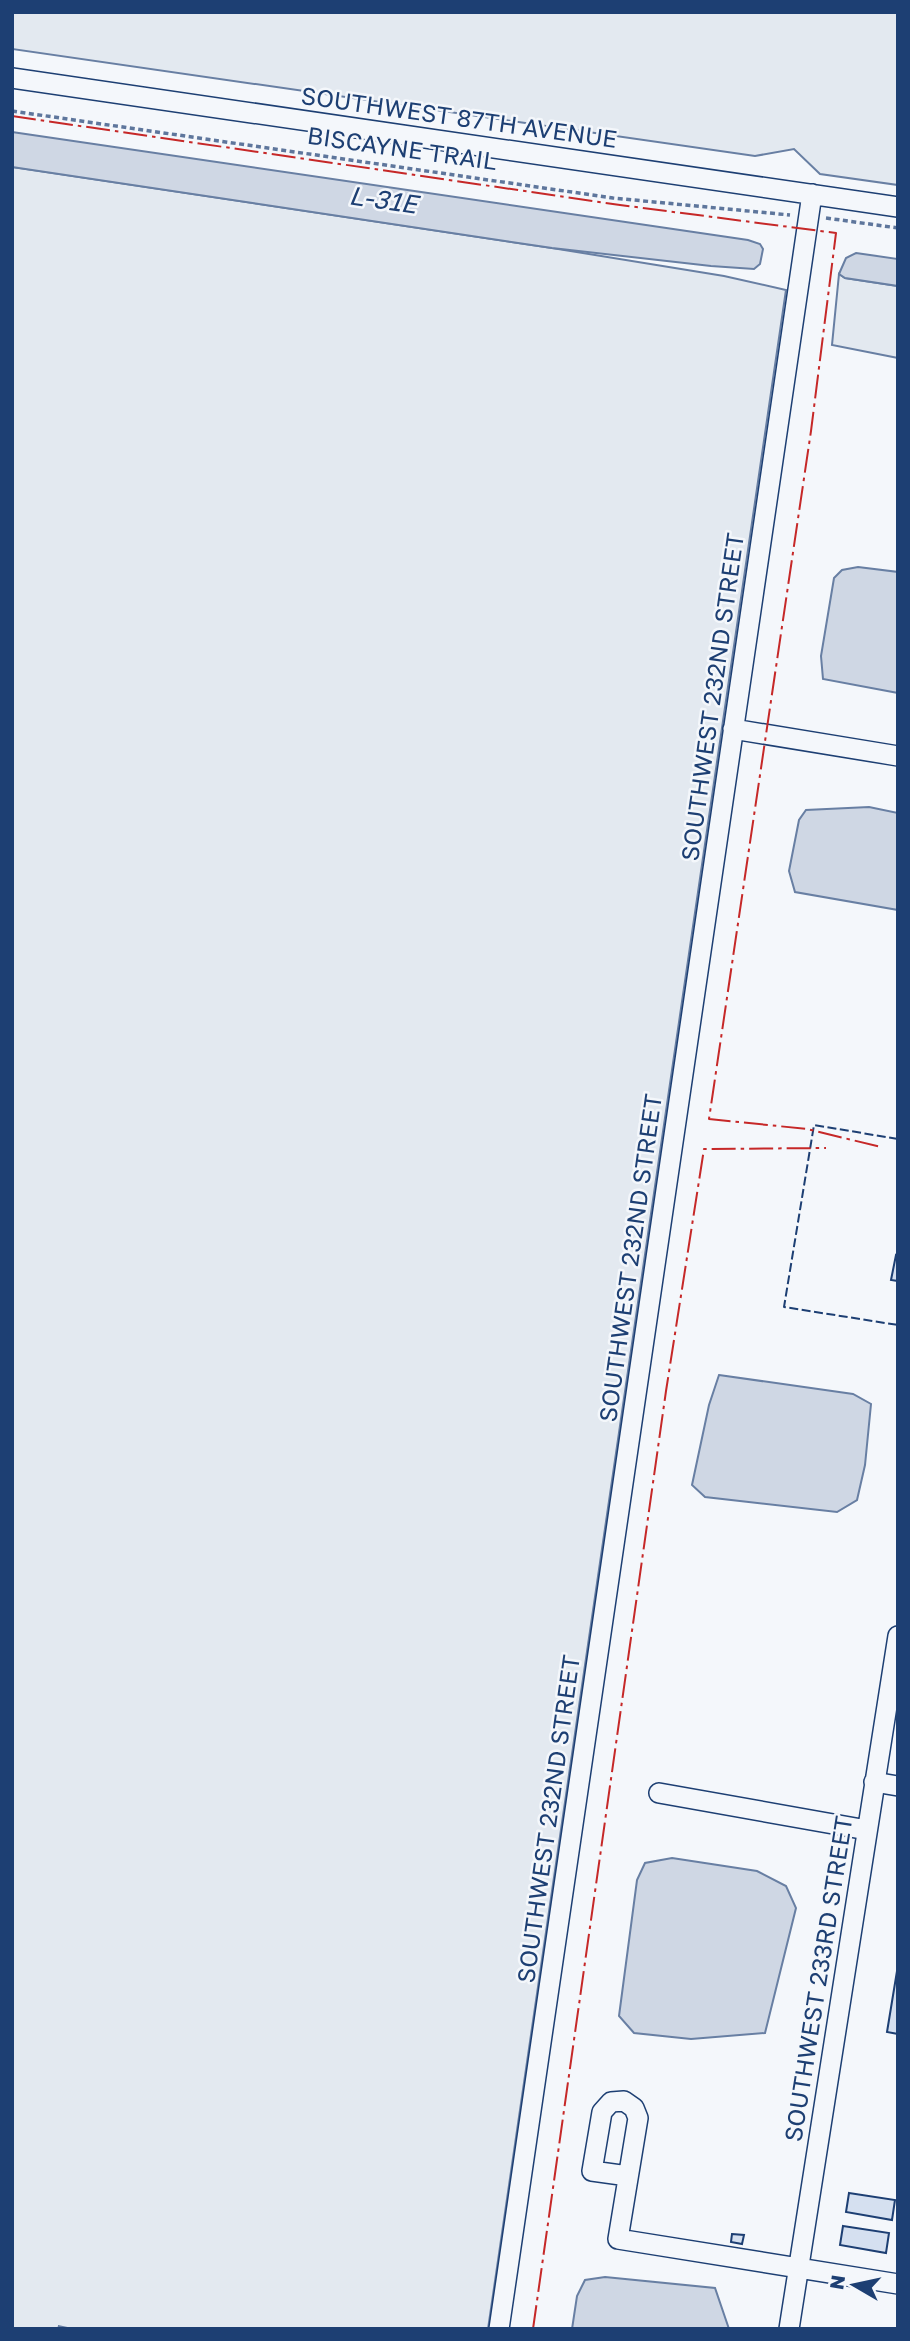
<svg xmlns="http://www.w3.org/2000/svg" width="910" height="2341" viewBox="0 0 910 2341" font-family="'Golos Text',sans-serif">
	<rect width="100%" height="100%" fill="#f4f7fb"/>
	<path fill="#e3e9f0" stroke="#687fa3" stroke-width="2" d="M12 12H898V185L820 174 794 149 755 156 12 49Z
		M12 167 552 248 724 276 786 290 488 2329H72L58 2326 65 2329H12Z
		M839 274 845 278 898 286V358L832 345Z"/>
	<path fill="#cfd7e4" stroke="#687fa3" stroke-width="2" d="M12 132 748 240 760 244 763 249 760 264 754 269 711 266 552 248 12 167Z
		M856 253 898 259V286L845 278 839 274 846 258Z
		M858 567 898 572V693L823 679 821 656 834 578 842 570Z
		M869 807 898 813V910L795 892 789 871 799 820 806 810Z
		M719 1375 853 1394 871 1404 865 1465 857 1500 837 1512 705 1497 692 1485 709 1405Z
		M672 1858 757 1871 786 1886 796 1908 765 2033 691 2039 634 2033 619 2016 637 1880 645 1863Z
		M605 2277 715 2288 729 2329H572L577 2296 585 2280Z"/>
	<path fill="#d5e0f0" stroke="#1d3f73" stroke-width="2" d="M896 1255 898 1256V1281L891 1280Z
		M898 1965V2034L887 2032Z
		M849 2193 895 2200 892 2220 846 2212Z
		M843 2226 889 2233 886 2253 840 2245Z
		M732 2234 744 2235 742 2244 731 2242Z"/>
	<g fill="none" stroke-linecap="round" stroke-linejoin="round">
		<defs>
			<path id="minor" d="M12 78 898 207
				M733 729 898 756
				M874 1782 898 1786
				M659 1793 867 1830
				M628 2176 592 2171 602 2112 611 2102 624 2101 634 2108 638 2118 618 2239 898 2284
				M499 2329 812 194
				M789 2329 898 1636"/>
		</defs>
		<use href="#minor" stroke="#1d3f73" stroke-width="22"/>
		<path stroke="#5e769c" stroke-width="3.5" stroke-dasharray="5 3.5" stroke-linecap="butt" d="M12 111 613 198 790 215
			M826 218 898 228"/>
		<use href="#minor" stroke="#f4f7fb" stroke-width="19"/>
		<path stroke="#1d3f73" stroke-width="2" stroke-dasharray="9 3.5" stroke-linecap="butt" d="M898 1139 814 1125 784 1307 898 1325"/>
		<path stroke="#c62828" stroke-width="2" stroke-dasharray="24 5 3.5 5" stroke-linecap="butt" d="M12 116 620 205 836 233 811 431 709 1119 807 1129 881 1147
			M533 2329 666 1391 704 1149 826 1148"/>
	</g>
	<g text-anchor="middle" stroke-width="5" stroke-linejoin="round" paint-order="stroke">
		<g font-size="24" fill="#1d3f73" stroke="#f4f7fb">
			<text transform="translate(459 118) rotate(8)" y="8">SOUTHWEST 87TH AVENUE</text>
			<text transform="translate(402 149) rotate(8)" y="8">BISCAYNE TRAIL</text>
			<text transform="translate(713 697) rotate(-82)" y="8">SOUTHWEST 232ND STREET</text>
			<text transform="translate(631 1258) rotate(-82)" y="8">SOUTHWEST 232ND STREET</text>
			<text transform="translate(549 1819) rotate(-82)" y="8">SOUTHWEST 232ND STREET</text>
			<text transform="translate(819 1979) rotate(-81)" y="8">SOUTHWEST 233RD STREET</text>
		</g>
		<g font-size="26" font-style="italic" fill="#1d3f73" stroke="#f4f7fb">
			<text transform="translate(383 200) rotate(8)" y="9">L-31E</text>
		</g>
	</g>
	<rect width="910" height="2341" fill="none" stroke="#1d3f73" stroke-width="28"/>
	<g transform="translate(854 2285) rotate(279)" stroke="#f4f7fb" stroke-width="5" paint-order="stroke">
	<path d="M0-5L12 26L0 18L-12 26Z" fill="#1d3f73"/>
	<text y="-10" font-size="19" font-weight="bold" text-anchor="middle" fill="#1d3f73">N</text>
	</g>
</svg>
